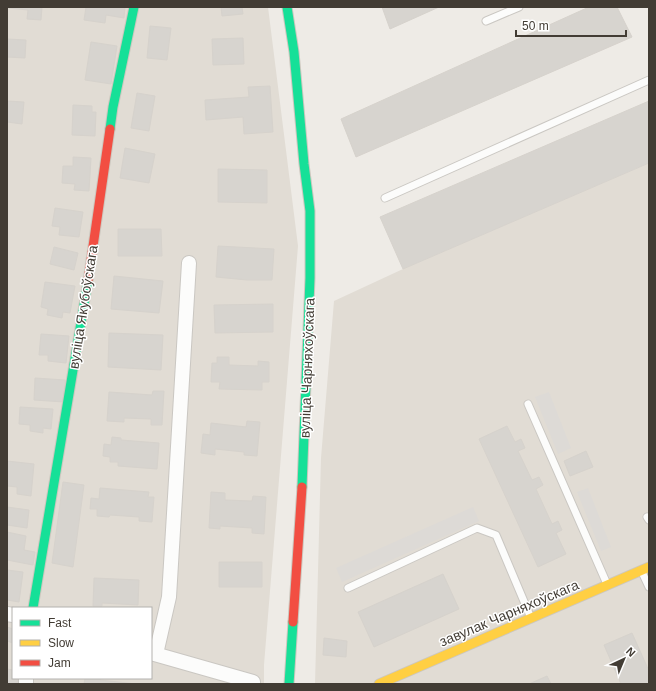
<svg xmlns="http://www.w3.org/2000/svg" width="656" height="691" viewBox="0 0 656 691" font-family="Helvetica,sans-serif">
	<rect width="100%" height="100%" fill="#eeebe6"/>
	<path fill="#e1dcd4" fill-rule="evenodd" d="M7 7H268L298 246 264 665V684H7ZM13 608H151V678H13Z
		M649 163V684H315L321 458 334 301 403 269Z"/>
	<path fill="#dddad6" d="M549 392 571 448 558 454 535 397Z
		M588 488 611 547 601 551 577 492Z
		M473 507 479 521 342 582 336 568Z"/>
	<path fill="#d7d4cf" stroke="#d6d2cc" d="M8 7H42L41 20 27 19 28 10 8 8Z
		M86 7H125L124 18 106 15 105 23 84 20Z
		M221 7H242L243 14 222 16Z
		M382 7H439L390 29Z
		M589 7H617L632 37 356 157 341 119Z
		M150 26 171 28 167 60 147 58Z
		M243 38 244 64 213 65 212 39Z
		M7 39 26 40 25 58 7 57Z
		M91 42 117 46 111 84 85 80Z
		M270 86 273 132 244 134 243 117 206 120 205 100 249 97 248 87Z
		M137 93 155 96 149 131 131 128Z
		M7 101 24 102 22 124 7 122Z
		M649 101V163L403 269 380 217Z
		M73 105 92 106V112H96L95 136 72 135Z
		M125 148 155 154 149 183 120 178Z
		M73 157 91 158 89 191 74 190 75 184 62 183 63 166H73Z
		M218 169 267 170V203L218 202Z
		M55 208 83 212 79 237 59 235 60 227 52 226Z
		M118 229H161L162 256H118Z
		M218 246 274 249 272 280H247L216 277Z
		M54 247 78 253 74 270 50 264Z
		M114 276 163 281 159 313 111 309Z
		M45 282 75 286 70 313 63 312 62 318 47 315 48 309 41 307Z
		M273 304V332L215 333 214 305Z
		M109 333 163 335 161 370 108 367Z
		M41 334 69 336 66 363 48 361V355H39Z
		M217 357H229V365L258 366V361L269 362V382H262V390L219 389 220 382H211L212 363H217Z
		M35 378 65 380 64 402 34 400Z
		M153 391H164L162 425H151V419L124 418V422L107 421 109 392 152 395Z
		M20 407 53 409 51 429 43 428V433L30 431V425L19 424Z
		M247 421 260 422 257 456 244 455V452L215 449V455L201 453 203 434 210 435 211 423 246 427Z
		M507 426 515 442 521 439 525 448 518 451 532 480 539 477 543 485 536 489 552 524 558 521 562 530 556 533 566 554 538 567 479 439Z
		M112 437 121 438V440L159 443 157 469 118 466V462H110V457L103 456 104 444 111 445Z
		M586 451 593 467 570 476 564 461Z
		M7 461 34 464 31 496 17 494V487L7 486Z
		M63 482 84 485 73 567 52 563Z
		M100 488 149 492 148 497H154L152 522 139 521V517L110 515 109 517 97 516V509H90L91 498 99 499Z
		M211 492 225 493V500L252 501 253 496 266 497 264 534 252 533V528L220 526V529L209 528Z
		M7 507 29 510 27 528 7 525Z
		M7 532 26 536 24 550 35 552 33 565 7 560Z
		M219 562H262V587H219Z
		M7 570 23 572 19 602 7 600Z
		M443 574 459 609 374 647 358 612Z
		M94 578 139 580 138 605 102 603V606H93Z
		M7 627 13 629V643L7 641Z
		M632 633 649 671V684H621L604 645Z
		M324 638 347 641 346 657 323 655Z
		M7 669 13 670V678H18L17 684H7Z
		M547 676 551 684H529Z
		M85 678H100V680L136 684H84Z"/>
	<g fill="none" stroke-linecap="round" stroke-linejoin="round">
		<defs>
			<path id="lane" d="M486 21 519 7
				M385 198 649 80
				M528 404 607 584
				M647 517 649 520
				M642 572 649 587
				M348 588 477 528 496 535 531 618"/>
			<path id="street" d="M7 614 13 615
				M151 653 253 682
				M156 654 169 597 189 263
				M26 684V678"/>
			<path id="fast" d="M287 7 294 52 304 164 310 211V278L302 487
				M110 129 113 107 134 7
				M33 608 88 281
				M289 684 293 622"/>
			<path id="slow" d="M379 684 649 567"/>
			<path id="jam" d="M88 281 110 129
				M293 622 302 487"/>
		</defs>
		<use href="#lane" stroke="#cac7c2" stroke-width="9"/>
		<use href="#street" stroke="#cac7c2" stroke-width="16"/>
		<use href="#fast" stroke="#ccc7be" stroke-width="11"/>
		<use href="#slow" stroke="#ccc7be" stroke-width="11"/>
		<use href="#jam" stroke="#ccc7be" stroke-width="11"/>
		<use href="#lane" stroke="#fcfcfb" stroke-width="7"/>
		<use href="#street" stroke="#fcfcfb" stroke-width="14"/>
		<use href="#fast" stroke="#16e098" stroke-width="9"/>
		<use href="#slow" stroke="#ffcf43" stroke-width="9"/>
		<use href="#jam" stroke="#f24e42" stroke-width="9"/>
	</g>
	<g text-anchor="middle" stroke-width="3" stroke-linejoin="round" paint-order="stroke">
		<g font-size="14" fill="#423c34" stroke="#fff">
			<text transform="translate(83 307) rotate(-81)" y="5">вуліца Якубоўскага</text>
			<text transform="translate(307 368) rotate(-88)" y="5">вуліца Чарняхоўскага</text>
			<text transform="translate(509 613) rotate(-23)" y="5">завулак Чарняхоўскага</text>
		</g>
	</g>
	<rect width="656" height="691" fill="none" stroke="#423c34" stroke-width="16"/>
	<rect x="12" y="607" width="140" height="72" fill="#ffffff" stroke="#b3b1ae"/>
	<rect x="20" y="620" width="20" height="6" fill="#16e098" stroke="#b3b1ae"/>
	<text x="48" y="627" font-size="12" fill="#423c34">Fast</text>
	<rect x="20" y="640" width="20" height="6" fill="#ffcf43" stroke="#b3b1ae"/>
	<text x="48" y="647" font-size="12" fill="#423c34">Slow</text>
	<rect x="20" y="660" width="20" height="6" fill="#f24e42" stroke="#b3b1ae"/>
	<text x="48" y="667" font-size="12" fill="#423c34">Jam</text>
	<g transform="translate(624 659) rotate(44)" stroke="#ffffff" stroke-width="3" paint-order="stroke">
	<path d="M0-3L7 15L0 10L-7 15Z" fill="#423c34"/>
	<text y="-6" font-size="11" font-weight="bold" text-anchor="middle" fill="#423c34">N</text>
	</g>
	<path d="M516 30v6h110v-6" fill="none" stroke="#423c34" stroke-width="2"/>
	<text x="522" y="30" font-size="12" fill="#423c34" stroke="#ffffff" stroke-width="3" paint-order="stroke">50 m</text>
</svg>
